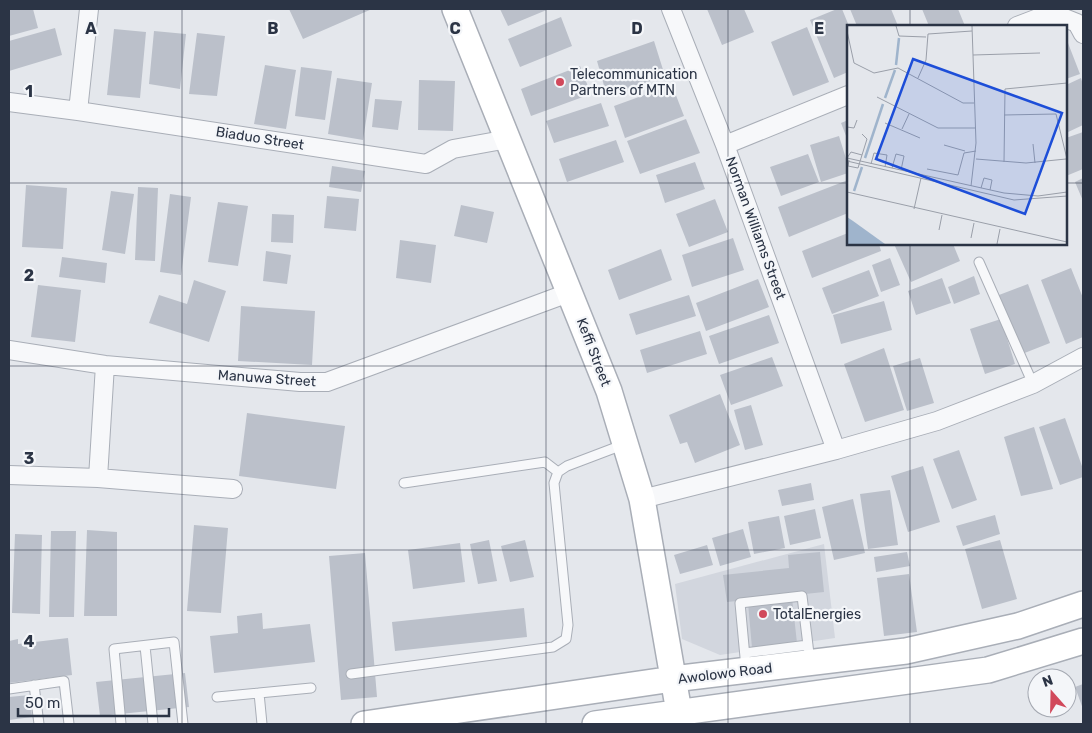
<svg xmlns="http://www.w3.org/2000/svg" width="1092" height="733" viewBox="0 0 1092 733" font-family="Rubik,sans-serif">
	<rect width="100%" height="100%" fill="#e4e7ec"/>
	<path fill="#d2d6de" d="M824 544 835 638 720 655 682 639 675 584Z"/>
	<path fill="#bbc0ca" d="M9 9H33L38 28 9 36Z
		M289 9H372L303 39Z
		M500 9H549L508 26Z
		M707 9H744L754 32 722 45Z
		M837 9H842L849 26 848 72 834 78 810 20Z
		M850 9H891L898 26H857Z
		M922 9H958L965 26H929Z
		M561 17 572 46 520 67 508 39Z
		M807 27 829 82 793 96 771 42Z
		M55 28 62 55 9 71V41Z
		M114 29 146 32 140 98 107 95Z
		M154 31 186 34 180 89 149 84Z
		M197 33 225 36 217 96 189 94Z
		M654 41 665 76 607 96 597 61Z
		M1068 43 1080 74 1066 79V44Z
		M265 65 296 70 286 129 254 124Z
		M580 66 591 94 531 116 521 89Z
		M301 67 332 71 325 120 295 116Z
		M337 78 372 83 363 140 328 134Z
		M1081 78 1083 85V125L1066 133V85Z
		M419 80 455 81 453 131 418 130Z
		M672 85 684 116 625 138 614 106Z
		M375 99 402 101 398 130 372 127Z
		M601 103 609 126 554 143 546 121Z
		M686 119 700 153 640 174 627 141Z
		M848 120V141L841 123Z
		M1083 132V169L1066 176V138Z
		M839 136 848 165V173L821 182 810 145Z
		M616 140 624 162 567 182 559 159Z
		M808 154 819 182 781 196 770 167Z
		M695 162 705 189 665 203 656 175Z
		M332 166 365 171 361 192 329 187Z
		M1083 178V201L1075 182Z
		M848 180V213L789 237 778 207Z
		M26 185 67 188 63 249 22 247Z
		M138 187 158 188 155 261 135 260Z
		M111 191 134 194 125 254 102 250Z
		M170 194 191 197 181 275 160 272Z
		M327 196 359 199 356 231 324 228Z
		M715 199 728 232 689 247 676 214Z
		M218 202 248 206 238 266 208 262Z
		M461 205 494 212 487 243 454 236Z
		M272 214 294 215 293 243 271 242Z
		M848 233V244H879L881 251 812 278 802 251Z
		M733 238 744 270 692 287 682 255Z
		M400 240 436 245 431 283 396 278Z
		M894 244H953L960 261 911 282Z
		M661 249 672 280 619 300 608 270Z
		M266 251 291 255 287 284 263 281Z
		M62 257 107 263 105 283 59 277Z
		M890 258 900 285 881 292 872 265Z
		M1071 268 1083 298V337L1066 344 1041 280Z
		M869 270 879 296 832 314 822 288Z
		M974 276 980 294 954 304 948 287Z
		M942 278 951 303 916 315 908 291Z
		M758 279 769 307 706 331 696 303Z
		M194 280 226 291 209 342 149 323 159 295 187 304Z
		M1028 284 1050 343 1022 354 999 295Z
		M38 285 81 290 75 342 31 337Z
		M689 295 696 316 636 335 629 314Z
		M884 301 892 330 841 344 833 315Z
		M241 306 315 311 312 365 238 361Z
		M769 315 779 343 719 364 709 336Z
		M1001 319 1015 364 985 374 970 329Z
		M700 331 707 354 647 373 640 350Z
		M884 348 904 410 865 422 844 364Z
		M772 357 783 386 731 405 720 375Z
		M920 358 934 403 907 411 893 366Z
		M720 394 740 445 695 463 687 442 680 444 669 415Z
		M751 405 763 445 745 450 734 410Z
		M247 413 345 426 336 489 239 476Z
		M1065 418 1083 469V477L1060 485 1039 427Z
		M1034 427 1053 489 1021 496 1004 437Z
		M959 450 977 500 952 509 933 459Z
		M923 466 940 522 908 532 891 476Z
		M811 483 814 500 782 506 778 490Z
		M890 490 898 545 868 549 860 494Z
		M853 499 865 553 834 560 822 507Z
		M815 509 821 538 790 545 784 516Z
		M995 515 1000 534 963 546 956 526Z
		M779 516 785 548 754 554 748 522Z
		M194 525 228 528 221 613 187 611Z
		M743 529 751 557 720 566 712 538Z
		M87 530 117 532V616H84Z
		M51 531H76L74 617H49Z
		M15 534 42 535 40 614 12 613Z
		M489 540 497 581 478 584 470 544Z
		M525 540 534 577 510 582 501 546Z
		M1000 540 1017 599 982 609 965 549Z
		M460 543 465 582 413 589 408 550Z
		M707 545 713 565 680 574 674 555Z
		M820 552 824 592 727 602 723 575 789 568 788 555Z
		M907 552 910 566 876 572 874 557Z
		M365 553 377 697 341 700 329 556Z
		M909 574 917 632 884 636 877 578Z
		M792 598 797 643 752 648 748 603Z
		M524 608 527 637 395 651 392 622Z
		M262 613 263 629 310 624 315 662 214 673 210 636 238 633 237 616Z
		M68 638 72 675 9 683V641L18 639V644Z
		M185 673 189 707 100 716 96 682Z
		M1083 684V709L1075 687Z
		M30 695 32 717 9 720V697Z"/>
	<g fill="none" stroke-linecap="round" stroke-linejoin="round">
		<defs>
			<path id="lane" d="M979 262 1033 384
				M404 483 545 462 558 472
				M145 646 153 724
				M745 653 808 645
				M746 668 740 603 802 596 810 662
				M351 674 553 647 566 639 568 625 554 483 558 472 567 466 625 444
				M34 685 39 724
				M9 689 64 681 69 724
				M217 697 259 693
				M121 724 114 649 174 642 183 724
				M262 724 259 693 311 688"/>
			<path id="street" d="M671 9 725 145 836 450
				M1017 26 1038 18 1057 15 1077 23 1083 34
				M9 102 78 111 426 164 453 149 508 139
				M78 111 89 9
				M725 145 848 95
				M9 350 105 365 300 382H327L571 292
				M9 475 98 478 233 489
				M98 478 105 365
				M642 499 836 450 937 421 1033 384 1083 357"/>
			<path id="secondary" d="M455 9 609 391 642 499 679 712
				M364 724 673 679 906 651 1018 626 1083 604
				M595 724 988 670 1083 641"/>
		</defs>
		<use href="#lane" stroke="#a9aeb7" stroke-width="11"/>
		<use href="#street" stroke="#a9aeb7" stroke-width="20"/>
		<use href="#secondary" stroke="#a9aeb7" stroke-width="28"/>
		<use href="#lane" stroke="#f7f8fa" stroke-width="9"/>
		<use href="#street" stroke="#f7f8fa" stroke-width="18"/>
		<use href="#secondary" stroke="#fff" stroke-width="25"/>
	</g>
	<path fill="none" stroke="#2b3445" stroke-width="1" stroke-opacity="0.55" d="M182 9V724M364 9V724M546 9V724M728 9V724M910 9V26M9 183H848M1066 183H1083M910 244V724M9 366H1083M9 550H1083"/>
	<g fill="#d1495b" stroke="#f4f6f9" stroke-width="2">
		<circle cx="560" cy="82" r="5"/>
		<circle cx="763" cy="614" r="5"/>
	</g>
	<g text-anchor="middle" stroke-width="4.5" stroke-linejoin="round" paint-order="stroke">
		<g font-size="14" fill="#2b3445" stroke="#f4f6f9" text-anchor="start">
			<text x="570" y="79">Telecommunication<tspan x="570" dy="16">Partners of MTN</tspan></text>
			<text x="773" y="619">TotalEnergies</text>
		</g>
		<g font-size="14" fill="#2b3445" stroke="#f4f6f9">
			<text transform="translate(260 138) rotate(9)" y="5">Biaduo Street</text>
			<text transform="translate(756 228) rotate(70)" y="5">Norman Williams Street</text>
			<text transform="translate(594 352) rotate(69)" y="5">Keffi Street</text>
			<text transform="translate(267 378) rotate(4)" y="5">Manuwa Street</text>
			<text transform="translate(725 673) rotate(-7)" y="5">Awolowo Road</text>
		</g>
	</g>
	<g transform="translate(847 25)">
		<rect width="220" height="220" fill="#e4e7ec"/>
		<path d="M0 192 6 196 38 219H0Z" fill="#9fb4cc"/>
		<path fill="none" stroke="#9fb4cc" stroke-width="2.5" d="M49 40 52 13M38 73 48 45M18 133 36 79M7 166 15 142"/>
		<path fill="none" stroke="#9a9fa9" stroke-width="1" d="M49 1 52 11 79 12M0 6 7 38 27 48 51 43 116 78H127M126 30 193 28M71 53 79 35 81 9 125 6M30 72 91 103H128M157 90 209 89 220 134M38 98 73 113M0 102 7 103 10 95M55 104 62 89M15 109 20 114 15 130M186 119 188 138M97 120 118 126M0 133 4 127 15 130 11 143 1 141 2 135M0 133 157 168 191 171 220 167M129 134 179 138 219 134M0 136 167 175 220 171M157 137 158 64 220 58M24 139 27 128 40 130 38 142M45 143 49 129 57 131 54 145M80 144 111 150 117 128 129 126M124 161 129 118 125 1M134 163 137 153 145 155 143 165M0 167 220 217M67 184 74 153M92 205 95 190M124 213 127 198M150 219 153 204"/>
		<path fill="#1d4ed8" fill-opacity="0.15" stroke="#1d4ed8" stroke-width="2.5" d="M66 34 215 88 178 189 29 134Z"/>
		<rect width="220" height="220" fill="none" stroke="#2b3445" stroke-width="2.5"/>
	</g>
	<g font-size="16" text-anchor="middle" font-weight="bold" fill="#2b3445" stroke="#f4f6f9" stroke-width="4.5" stroke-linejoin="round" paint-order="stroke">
		<text x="91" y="34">A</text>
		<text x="273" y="34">B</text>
		<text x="455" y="34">C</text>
		<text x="637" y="34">D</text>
		<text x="819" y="34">E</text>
		<text x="29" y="97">1</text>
		<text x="29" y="281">2</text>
		<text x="29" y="464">3</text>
		<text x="29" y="647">4</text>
	</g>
	<rect width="1092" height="733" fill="none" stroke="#2b3445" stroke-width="20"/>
	<g transform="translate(1052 693) rotate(340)"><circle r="24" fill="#f4f6f9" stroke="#a4a8b1"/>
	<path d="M0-4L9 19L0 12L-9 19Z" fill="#d1495b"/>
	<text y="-8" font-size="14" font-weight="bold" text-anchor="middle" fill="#2b3445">N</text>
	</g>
	<path d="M18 708v8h151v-8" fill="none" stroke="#2b3445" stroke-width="2.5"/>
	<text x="25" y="708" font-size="15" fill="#2b3445" stroke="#f4f6f9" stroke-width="4" paint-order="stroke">50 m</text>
</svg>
